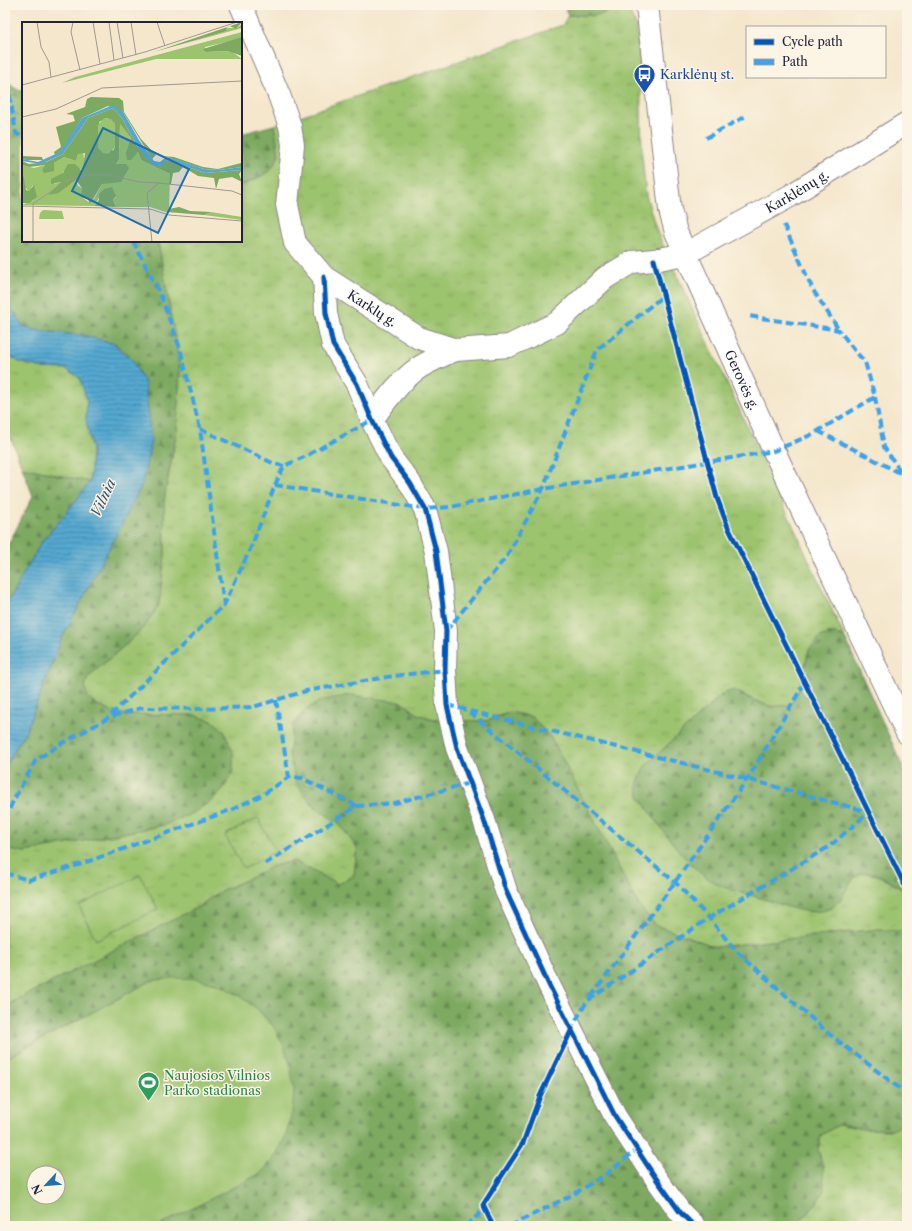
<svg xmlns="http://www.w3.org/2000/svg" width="912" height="1231" viewBox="0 0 912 1231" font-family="'Libre Caslon Text',serif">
	<defs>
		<pattern id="grass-tufts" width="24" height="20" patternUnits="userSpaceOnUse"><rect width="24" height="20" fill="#9cc36e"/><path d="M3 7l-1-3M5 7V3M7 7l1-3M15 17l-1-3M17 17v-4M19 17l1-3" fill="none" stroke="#86a760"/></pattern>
		<pattern id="forest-firs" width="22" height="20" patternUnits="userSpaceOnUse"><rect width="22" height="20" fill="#7da961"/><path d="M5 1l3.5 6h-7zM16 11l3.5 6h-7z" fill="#668951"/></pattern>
		<pattern id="park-crowns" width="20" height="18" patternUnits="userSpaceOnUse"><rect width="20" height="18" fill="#9cc36e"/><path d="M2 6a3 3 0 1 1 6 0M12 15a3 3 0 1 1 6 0" fill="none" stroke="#86a760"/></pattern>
		<pattern id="water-rules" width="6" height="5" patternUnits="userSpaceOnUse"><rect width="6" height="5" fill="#54a8d0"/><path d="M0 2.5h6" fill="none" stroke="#4588aa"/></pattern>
	</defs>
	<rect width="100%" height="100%" fill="#fcf5e5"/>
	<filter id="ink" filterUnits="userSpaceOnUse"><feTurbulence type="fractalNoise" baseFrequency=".025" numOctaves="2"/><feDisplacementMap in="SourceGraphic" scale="8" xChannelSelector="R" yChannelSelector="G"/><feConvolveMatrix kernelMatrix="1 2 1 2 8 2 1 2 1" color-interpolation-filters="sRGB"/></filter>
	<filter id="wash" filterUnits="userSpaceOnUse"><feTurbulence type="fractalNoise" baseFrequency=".012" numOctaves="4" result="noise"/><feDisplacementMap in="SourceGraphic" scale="16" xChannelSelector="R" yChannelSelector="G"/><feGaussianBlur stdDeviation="0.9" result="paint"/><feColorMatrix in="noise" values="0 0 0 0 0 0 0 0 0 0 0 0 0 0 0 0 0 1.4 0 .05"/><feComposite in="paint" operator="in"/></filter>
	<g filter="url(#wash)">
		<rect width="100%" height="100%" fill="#f4e7cc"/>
		<path fill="url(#grass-tufts)" stroke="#5f7254" d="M616 5H627L637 28 640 62 642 156 646 195 657 232 844 636 830 633 820 637 809 650 797 696 789 705 772 707 753 700 734 690 721 886 793 908 812 912 839 902 853 877 863 873 878 875 907 892V932L879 929 716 947 657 926 639 906 510 712 487 721 437 720 419 715 401 702 314 807 338 822 357 848 354 876 338 884 316 873 244 881 222 890 198 907 5 1006V850L26 852 164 825 122 714 107 710 94 703 87 696 85 687 88 677 132 639 147 623 165 555 164 500 177 429 180 366 158 241H241V185C255 180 273 173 278 157 279 150 275 133 274 125L563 25 568 15C583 15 605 19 616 5Z
			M5 352 19 362 43 368 67 369 80 378 87 401 86 419 92 450 90 482 22 467 5 423Z
			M907 1122V1226H795L816 1204 823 1166 818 1150 821 1135 840 1124 863 1129 892 1130Z"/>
		<path fill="url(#forest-firs)" stroke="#50664e" d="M564 5H616C605 19 583 15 568 15Z
			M5 47V68L8 83 16 89 23 90V241H158L180 366 177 429 164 500 165 555 159 605 147 623 132 639 88 677 85 687 87 696 94 703 107 710 122 714 194 715 213 721 224 731 233 752V771L224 788 211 801 193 813 164 825 26 852 5 850V767L26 731 63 636 132 360 115 344 86 336 35 330 22 325 11 309 5 287Z
			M274 125C275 133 279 150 278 157 273 173 255 180 241 185V134Z
			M22 467 90 482 63 517 42 541 5 607V551L33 496Z
			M831 633 844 636 907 776V892C898 887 888 879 878 875 845 863 850 904 826 910 807 915 788 907 770 901 754 896 737 892 721 886 687 871 662 827 640 798L637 785 644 767 722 694 734 690 753 700 772 707 789 705 797 696 809 650 820 637Z
			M350 695 402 702 419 715 438 720 487 721 510 712 532 717 552 739 639 906 657 926 716 947 879 929 907 932V1122L892 1130 863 1129 840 1124 821 1135 818 1150 823 1166 824 1190 816 1204 795 1226H158L261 1173 273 1026 257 1009 239 995 151 981 5 1059V1006L198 907 222 890 244 881 273 866 294 861 338 884 354 876 357 848 338 822 314 807 296 783 289 754 293 726 305 710 320 701Z"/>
		<path fill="url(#park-crowns)" stroke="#5f7254" d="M258 818 276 851 244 869 225 835Z"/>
		<path fill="#9cc36e" stroke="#5f7254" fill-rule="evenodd" d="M140 875 158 909 96 940 79 906Z
			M174 978 197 979 219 985 239 995 257 1009 273 1026 284 1046 291 1068 294 1091 292 1113 286 1135 275 1156 261 1173 158 1226H5V1059L151 981ZM34 1173H58V1197H34Z"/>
		<path fill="url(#water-rules)" stroke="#3b6586" d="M5 287 11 309 22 325 35 330 86 336 115 344 132 360 145 383 151 441 142 485 121 526 63 636 26 731 5 767V607L42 541 63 517 90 482 92 450 86 419 87 401 80 378 67 369 43 368 19 362 5 352Z"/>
	</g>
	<g filter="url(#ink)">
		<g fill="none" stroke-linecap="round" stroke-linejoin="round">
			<defs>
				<g id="minor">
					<path id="s1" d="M241 5 279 95 290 126 293 145 287 205 295 243 324 277 419 338 456 350 509 346 557 323 605 278 632 262 654 260 685 254 790 196 907 123"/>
					<path id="s2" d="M647 5 670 210 676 232 774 451 907 733"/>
					<path d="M324 277 326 313 333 345 357 384 372 420 391 458 410 483 425 509 436 551 446 631 445 670 447 705 457 748 484 820 506 891 549 985 615 1116 655 1177 680 1212 694 1226"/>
					<path d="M372 420C385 401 404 375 425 364 435 359 445 354 456 350"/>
				</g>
			</defs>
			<use href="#minor" stroke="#8b8484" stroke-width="24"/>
			<use href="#minor" stroke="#fff" stroke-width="22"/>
			<path stroke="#3ea2ec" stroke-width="4" stroke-dasharray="8 4" stroke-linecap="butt" d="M5 47V68L16 133 23 138
				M706 138 746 116
				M784 225 813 290 839 330
				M133 241 160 294 180 348 200 429 224 605
				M875 397 884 447 907 481
				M200 429 275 464 284 466
				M818 431 902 474
				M275 485 425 509 450 507 543 489 774 451 813 434 875 397 865 362 855 351 839 330 748 316
				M446 631 507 556 543 489 597 350 664 295
				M276 700 289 777
				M447 705 467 710 675 882 709 918 736 951 828 1033 907 1094
				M470 711 747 779 869 812
				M111 715 224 605 252 545 275 485 284 466 304 457 372 420
				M5 820 13 801 36 760 59 745 110 717 141 708 203 709 253 707 306 691 393 676 445 670
				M265 864 357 806 395 803 470 783
				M5 873 29 880 81 864 231 810 262 795 289 777 302 778 357 806
				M591 997 675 882 750 775 805 682
				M570 1031 587 1001 709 918 830 846 869 812
				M466 1226 479 1214 484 1204
				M510 1226 574 1194 609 1172 636 1150"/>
			<defs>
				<path id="cycleway" d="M654 260 717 498 728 527 907 890
					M324 277 326 313 333 345 357 384 372 420 391 458 410 483 425 509 436 551 446 631 445 670 447 705 457 748 484 820 506 891 549 985 615 1116 655 1177 680 1212 694 1226
					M493 1226 483 1205 523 1143 540 1096 572 1029"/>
			</defs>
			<use href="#cycleway" stroke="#fcf5e5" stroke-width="8"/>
			<use href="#cycleway" stroke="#0057b8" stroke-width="5"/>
		</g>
	</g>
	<defs>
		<symbol id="bus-pin" viewBox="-11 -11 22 30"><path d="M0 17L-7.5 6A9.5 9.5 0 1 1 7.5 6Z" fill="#1a4fb4" stroke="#fcf5e5"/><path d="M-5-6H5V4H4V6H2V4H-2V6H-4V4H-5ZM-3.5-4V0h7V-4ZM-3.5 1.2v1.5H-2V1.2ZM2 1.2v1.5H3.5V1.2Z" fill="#fff"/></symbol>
		<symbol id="stadium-pin" viewBox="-11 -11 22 30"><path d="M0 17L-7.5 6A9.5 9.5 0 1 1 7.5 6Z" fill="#2e9e5b" stroke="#fcf5e5"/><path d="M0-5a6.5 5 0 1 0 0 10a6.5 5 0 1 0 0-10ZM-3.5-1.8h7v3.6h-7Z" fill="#fff"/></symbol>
	</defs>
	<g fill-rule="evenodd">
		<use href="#bus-pin" x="632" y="62" width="25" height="34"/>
		<use href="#stadium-pin" x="136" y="1070" width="25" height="34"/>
	</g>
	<g text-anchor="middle" stroke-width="3" stroke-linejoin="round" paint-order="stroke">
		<g font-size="13" fill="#164399" stroke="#fcf5e5" text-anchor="start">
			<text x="660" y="79">Karklėnų st.</text>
		</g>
		<g font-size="13" fill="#22223b" stroke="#fcf5e5">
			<text dy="5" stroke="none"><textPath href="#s1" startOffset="831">Karklėnų g.</textPath></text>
			<text dy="5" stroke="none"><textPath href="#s1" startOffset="351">Karklų g.</textPath></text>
			<text dy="5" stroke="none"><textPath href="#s2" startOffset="391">Gerovės g.</textPath></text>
		</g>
		<g font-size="13" fill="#27864d" stroke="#fcf5e5" text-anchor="start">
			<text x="164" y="1080">Naujosios Vilnios<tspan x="164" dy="15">Parko stadionas</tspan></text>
		</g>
		<g font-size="14" font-style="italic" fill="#365877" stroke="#fcf5e5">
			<text transform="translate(103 498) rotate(-65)" y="5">Vilnia</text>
		</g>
	</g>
	<g transform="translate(22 22)">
		<rect width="220" height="220" fill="#f4e7cc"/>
		<path d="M220 2V6L154 24 205 9 204 6H215ZM220 10V15L217 17 183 25 184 30 209 29 220 37H134L40 61 53 55ZM98 102 109 116 107 138 116 130 119 138 148 152 147 191 128 185H94L91 178 94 175 82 167 72 184 0 183 12 178 11 163 7 170 3 165 0 143 12 146 23 143 20 149 32 146V141L42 135 54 139 56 132 61 130 63 142 61 147 42 149 32 162 39 160 37 171 54 158 56 164 60 166 61 176 67 180 72 177 80 162 100 157 103 152 100 142H94L97 137ZM189 190 220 195V198L182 193Z" fill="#9cc36e"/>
		<path d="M220 0 214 7 208 4 204 6 205 9 132 30ZM220 15V34L206 29 184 30 181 27ZM69 75 97 76 101 79 102 90 119 117 134 133 130 137 101 90 86 84 60 96 40 129 33 133 32 130 39 125 34 105 53 99 51 93 44 92 63 85 65 77ZM91 86 100 96 115 124 137 144 145 138 183 151 220 148 217 152 220 160 210 155 197 157 194 167 192 156 176 154 161 145 157 150 151 151 149 162H147L148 152 119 138 116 130 109 138H105L104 131 109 116 98 102 97 137 94 142H104L107 146 99 160 80 162 68 182 66 177 59 175 60 166 54 158 37 171 26 173 39 160 29 162V157L41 151 46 142H53L59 148 61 147 63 131 56 132 54 139 42 135 32 141V149L22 151 20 148 23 143 7 145 0 143V139L7 142 24 140 41 132 66 96ZM85 96 93 102V125L91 129 77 100ZM0 134 20 135 21 138H5L0 137ZM141 134 152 135 181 145 196 147 219 141 220 145 197 148 182 147ZM1 150 4 168 7 169 12 163 15 175 7 181H0ZM90 165 94 174 91 178 94 185 72 184 77 178V172L82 167ZM157 185 168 189 189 190 182 193 145 190 147 187Z" fill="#7da961" fill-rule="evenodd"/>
		<path d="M82 96 89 97 93 102V125L86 132 81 131 76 126V103ZM21 188 40 189 42 197H17L18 191Z" fill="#9cc36e"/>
		<path d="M91 83 101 90 117 118 132 139 138 140 143 136H149L182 147 197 148 220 145V148L183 151 145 138 139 144 131 143 115 124 100 96 91 86 66 96 41 132 19 142 0 139V137L16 140 38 130 60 96Z" fill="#54a8d0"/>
		<path fill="none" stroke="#a09892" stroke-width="1" d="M15 0 19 25 27 40 29 55M51 0 49 10 58 48M71 0 78 42M87 0 92 38M95 0 101 36M109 0 114 33M135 0 143 24M0 63 123 30 215 0M0 95 34 87 80 66 220 59M0 184 128 187 147 193 220 199M11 220V182L45 158 65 153H88L117 160 137 161M130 220 125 171 137 161 210 169 220 173"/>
		<path fill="#1f6fb2" fill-opacity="0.15" stroke="#1f6fb2" stroke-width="2" d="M81 106 167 147 136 211 50 169Z"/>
		<rect width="220" height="220" fill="none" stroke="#22223b" stroke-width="2"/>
	</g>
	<rect width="912" height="1231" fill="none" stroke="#fcf5e5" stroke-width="20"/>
	<rect x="746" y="26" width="140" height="52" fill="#fcf5e5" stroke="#a5a1a1"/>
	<rect x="754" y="39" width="20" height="6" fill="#0057b8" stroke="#a5a1a1"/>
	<text x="782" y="46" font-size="12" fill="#22223b">Cycle path</text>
	<rect x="754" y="59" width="20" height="6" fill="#3ea2ec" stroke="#a5a1a1"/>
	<text x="782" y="66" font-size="12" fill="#22223b">Path</text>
	<g transform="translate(46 1185) rotate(244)"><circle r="19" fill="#fcf5e5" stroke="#a5a1a1"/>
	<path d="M0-3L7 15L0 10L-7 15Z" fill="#1f6fb2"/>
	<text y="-6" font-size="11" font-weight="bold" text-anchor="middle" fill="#22223b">N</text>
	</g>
</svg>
